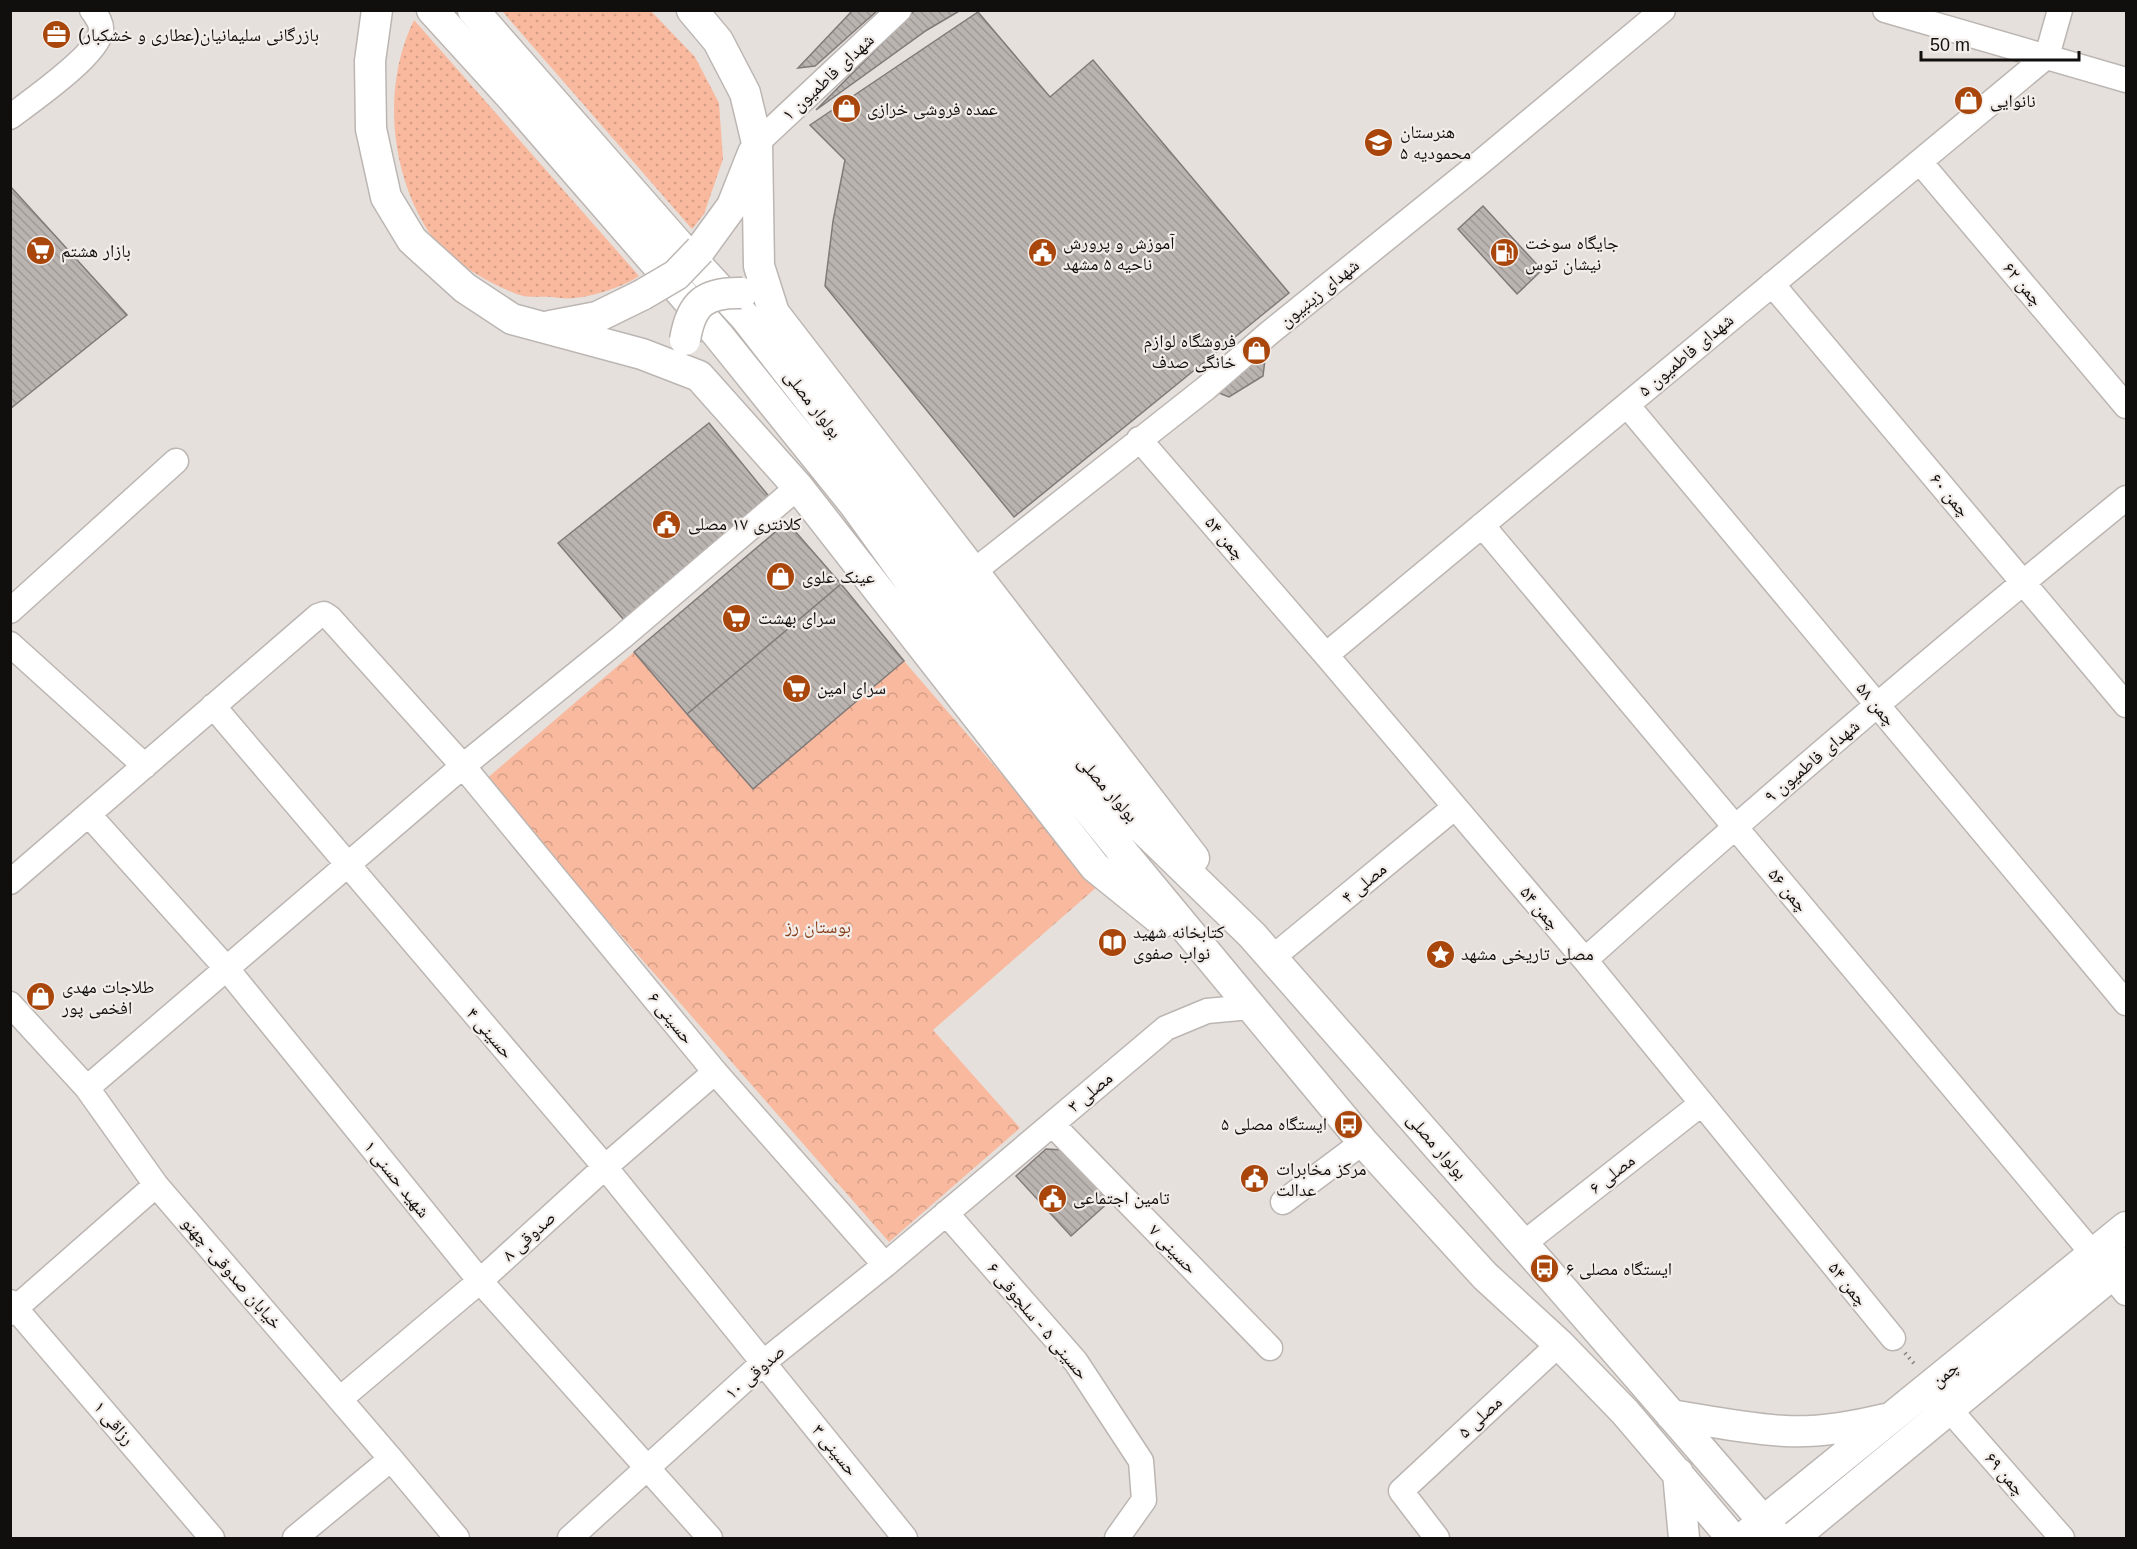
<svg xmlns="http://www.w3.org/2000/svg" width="2137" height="1549" viewBox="0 0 2137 1549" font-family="Arial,'Noto Naskh Arabic',sans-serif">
	<defs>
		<pattern id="grass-dots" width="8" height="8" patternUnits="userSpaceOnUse" patternTransform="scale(1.5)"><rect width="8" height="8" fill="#f8b99e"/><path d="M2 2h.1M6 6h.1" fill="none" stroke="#d49e87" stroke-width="1.8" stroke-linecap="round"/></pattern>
		<pattern id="park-crowns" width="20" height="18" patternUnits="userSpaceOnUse" patternTransform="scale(1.5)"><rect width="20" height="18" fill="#f8b99e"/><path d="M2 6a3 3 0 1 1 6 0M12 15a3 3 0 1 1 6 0" fill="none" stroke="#d49e87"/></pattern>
		<pattern id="building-back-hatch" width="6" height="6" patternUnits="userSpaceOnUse" patternTransform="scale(1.5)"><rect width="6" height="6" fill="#bab4b1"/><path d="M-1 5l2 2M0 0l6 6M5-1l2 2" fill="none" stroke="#9f9a97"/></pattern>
	</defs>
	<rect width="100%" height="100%" fill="#e6e0dd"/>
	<path fill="url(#grass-dots)" d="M502 11H651L695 57 719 103 723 159 704 214 692 229Z
		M414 20 639 276C623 287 594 296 575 298 567 299 559 298 552 297 542 296 529 298 520 295 495 287 448 260 433 238 390 177 381 87 414 20Z"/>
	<path fill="url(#park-crowns)" d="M634 652 753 788 904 661 1098 886 933 1030 1020 1128 889 1242 485 780Z"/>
	<path fill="url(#building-back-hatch)" stroke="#807a78" stroke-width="1.5" d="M853 10H878L815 66 798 68Z
		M915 10H961L927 30 816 110Z
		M978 12 1050 97 1093 60 1289 293 1014 517 825 286 833 221 845 160 810 125Z
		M10 186 127 315 10 409Z
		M1483 206 1542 270 1517 294 1458 229Z
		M1268 334 1263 376 1229 397 1206 388Z
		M709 423 776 505 630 627 558 543Z
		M787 522 841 584 687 714 634 652Z
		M841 584 904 661 753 789 687 714Z
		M1046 1149 1063 1150 1110 1201 1071 1236 1016 1176Z"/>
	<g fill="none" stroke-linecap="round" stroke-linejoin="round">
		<defs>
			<path id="minor" d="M1885 10 2126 80
				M10 117C31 101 98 55 101 31 102 23 97 17 92 10
				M757 143 899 10
				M1920 162 2126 406
				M1772 284 2126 705
				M1627 405 2126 1003
				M1139 439 1326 655 1585 960 1893 1338
				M1482 525 2093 1254
				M973 572 1206 388 1268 334 1481 162 1663 10
				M10 611 176 461
				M10 644 145 766
				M1326 655 2047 56 2060 10
				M213 706 605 1167 905 1538
				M89 815 227 969 480 1281 710 1538
				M10 882 318 616 324 614 330 618 463 766 715 1072 885 1265
				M1272 958 1455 807
				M1585 960C1761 802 1942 648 2126 498
				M10 1004 87 1088 156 1185 391 1459 457 1538
				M87 1088 463 766 622 637 798 487
				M1052 1124 1270 1348
				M1283 1202 1363 1142
				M946 1213 1076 1362 1141 1461 1144 1500 1117 1538
				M1523 1244 1701 1104
				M2111 1275 2126 1293
				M10 1302 212 1538
				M10 1313 156 1185
				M340 1399 480 1281 605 1167 715 1072
				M1949 1409 2062 1538
				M295 1538 391 1459
				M570 1538 764 1362 885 1265 1166 1028 1207 1011 1250 1007
				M1437 1538 1401 1491 1559 1344"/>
			<path id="major" d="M377 10 370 61 371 129 386 197 412 240 465 288 512 319 642 354 699 376 798 487 1095 867 1163 922
				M432 10 513 99 718 335 854 504 963 655 1126 856 1363 1142 1485 1276 1559 1344 1625 1412 1732 1538
				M473 10 678 244 745 317 878 488 989 641 1116 803 1252 935 1545 1269 1778 1538
				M692 10 718 41 745 93 757 143 759 266 774 313 1194 858
				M700 250 732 206 753 153
				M550 326 597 317 642 295
				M1671 1415C1708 1421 1746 1429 1785 1431 1818 1433 1852 1427 1885 1419
				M1678 1473 1684 1538
				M1749 1533 2126 1227
				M1793 1538 2126 1263"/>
		</defs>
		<use href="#minor" stroke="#bcb6b3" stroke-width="27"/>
		<use href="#major" stroke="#bcb6b3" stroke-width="33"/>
		<path stroke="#878381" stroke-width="4" stroke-dasharray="1.5 4.5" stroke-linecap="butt" d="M1905 1353 1916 1366"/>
		<use href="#minor" stroke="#fff" stroke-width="24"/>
		<use href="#major" stroke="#fff" stroke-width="30"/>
		<defs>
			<path id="major-bridge" d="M642 295 676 275 700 250
				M685 340C691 303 705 292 742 293"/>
		</defs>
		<use href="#major-bridge" stroke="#bcb6b3" stroke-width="33" stroke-linecap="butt"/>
		<use href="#major-bridge" stroke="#fff" stroke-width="30"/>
	</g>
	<defs>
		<symbol id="office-disc" viewBox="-11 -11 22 22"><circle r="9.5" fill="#a8460b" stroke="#f3edea"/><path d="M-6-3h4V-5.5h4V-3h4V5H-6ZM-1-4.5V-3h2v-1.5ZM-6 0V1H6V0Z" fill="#fff"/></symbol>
		<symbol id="shop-disc" viewBox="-11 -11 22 22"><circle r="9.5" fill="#a8460b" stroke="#f3edea"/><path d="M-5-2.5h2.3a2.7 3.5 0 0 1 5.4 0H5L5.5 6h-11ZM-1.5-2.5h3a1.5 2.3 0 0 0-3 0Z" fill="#fff"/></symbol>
		<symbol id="school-disc" viewBox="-11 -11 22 22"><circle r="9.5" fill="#a8460b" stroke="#f3edea"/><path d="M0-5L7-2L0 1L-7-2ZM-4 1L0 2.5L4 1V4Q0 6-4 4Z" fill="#fff"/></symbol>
		<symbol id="supermarket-disc" viewBox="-11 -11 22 22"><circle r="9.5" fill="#a8460b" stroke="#f3edea"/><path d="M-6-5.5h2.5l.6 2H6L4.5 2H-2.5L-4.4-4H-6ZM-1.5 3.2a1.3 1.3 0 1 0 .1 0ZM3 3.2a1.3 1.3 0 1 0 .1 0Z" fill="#fff"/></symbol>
		<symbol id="civic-disc" viewBox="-11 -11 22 22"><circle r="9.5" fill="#a8460b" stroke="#f3edea"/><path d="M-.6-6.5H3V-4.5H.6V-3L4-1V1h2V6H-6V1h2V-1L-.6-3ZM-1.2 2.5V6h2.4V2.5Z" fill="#fff"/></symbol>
		<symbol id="fuel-disc" viewBox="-11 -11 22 22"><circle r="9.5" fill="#a8460b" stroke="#f3edea"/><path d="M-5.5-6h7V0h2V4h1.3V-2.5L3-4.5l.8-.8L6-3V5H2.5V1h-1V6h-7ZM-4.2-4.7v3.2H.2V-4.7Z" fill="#fff"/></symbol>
		<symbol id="library-disc" viewBox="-11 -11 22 22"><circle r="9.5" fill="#a8460b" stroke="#f3edea"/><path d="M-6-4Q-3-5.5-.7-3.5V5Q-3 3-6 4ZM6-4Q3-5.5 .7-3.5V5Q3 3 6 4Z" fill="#fff"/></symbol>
		<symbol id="sight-disc" viewBox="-11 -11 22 22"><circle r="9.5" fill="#a8460b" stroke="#f3edea"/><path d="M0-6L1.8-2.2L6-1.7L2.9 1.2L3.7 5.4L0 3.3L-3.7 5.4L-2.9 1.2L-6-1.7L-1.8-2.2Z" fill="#fff"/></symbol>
		<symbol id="bus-disc" viewBox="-11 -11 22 22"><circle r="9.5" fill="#a8460b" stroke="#f3edea"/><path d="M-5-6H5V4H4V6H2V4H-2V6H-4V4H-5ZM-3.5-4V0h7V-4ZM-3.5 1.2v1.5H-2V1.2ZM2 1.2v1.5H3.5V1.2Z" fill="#fff"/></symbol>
	</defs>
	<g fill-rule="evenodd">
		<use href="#office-disc" x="40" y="18" width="33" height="33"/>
		<use href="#shop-disc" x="1952" y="84" width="33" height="33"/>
		<use href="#shop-disc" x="830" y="92" width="33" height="33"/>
		<use href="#school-disc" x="1362" y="126" width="33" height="33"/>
		<use href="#supermarket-disc" x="24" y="234" width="33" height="33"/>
		<use href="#civic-disc" x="1026" y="236" width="33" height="33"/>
		<use href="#fuel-disc" x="1488" y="236" width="33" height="33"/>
		<use href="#shop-disc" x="1240" y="334" width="33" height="33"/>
		<use href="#civic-disc" x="650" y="508" width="33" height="33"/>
		<use href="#shop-disc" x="764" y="560" width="33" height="33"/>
		<use href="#supermarket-disc" x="720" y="602" width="33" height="33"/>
		<use href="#supermarket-disc" x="780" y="672" width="33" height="33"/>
		<use href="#library-disc" x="1096" y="926" width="33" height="33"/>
		<use href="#sight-disc" x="1424" y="938" width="33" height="33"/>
		<use href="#shop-disc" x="24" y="980" width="33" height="33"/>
		<use href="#bus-disc" x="1332" y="1108" width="33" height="33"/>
		<use href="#civic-disc" x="1238" y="1162" width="33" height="33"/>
		<use href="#civic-disc" x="1036" y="1182" width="33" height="33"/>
		<use href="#bus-disc" x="1528" y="1252" width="33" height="33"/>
	</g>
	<g text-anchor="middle" stroke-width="4.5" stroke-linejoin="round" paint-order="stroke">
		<g font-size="18" fill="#110f0e" stroke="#f3edea" text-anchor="start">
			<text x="78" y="41">بازرگانی سلیمانیان(عطاری و خشکبار)</text>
			<text x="1990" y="107">نانوایی</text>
			<text x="867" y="115">عمده فروشی خرازی</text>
			<text x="1400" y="138">هنرستان<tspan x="1400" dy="21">محمودیه ۵</tspan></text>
			<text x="1063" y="249">آموزش و پرورش<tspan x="1063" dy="21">ناحیه ۵ مشهد</tspan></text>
			<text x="1525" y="249">جایگاه سوخت<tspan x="1525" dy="21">نیشان توس</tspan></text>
			<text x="61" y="257">بازار هشتم</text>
			<text x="1236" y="347" text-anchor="end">فروشگاه لوازم<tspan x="1236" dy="21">خانگی صدف</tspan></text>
			<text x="688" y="530">کلانتری ۱۷ مصلی</text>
			<text x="802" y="583">عینک علوی</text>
			<text x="758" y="624">سرای بهشت</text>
			<text x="817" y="694">سرای امین</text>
			<text x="1133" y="938">کتابخانه شهید<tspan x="1133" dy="21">نواب صفوی</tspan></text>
			<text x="1461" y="960">مصلی تاریخی مشهد</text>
			<text x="62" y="993">طلاجات مهدی<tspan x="62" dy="21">افخمی پور</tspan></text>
			<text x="1327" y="1130" text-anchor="end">ایستگاه مصلی ۵</text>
			<text x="1276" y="1175">مرکز مخابرات<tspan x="1276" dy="21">عدالت</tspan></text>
			<text x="1073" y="1204">تامین اجتماعی</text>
			<text x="1566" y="1275">ایستگاه مصلی ۶</text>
		</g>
		<g font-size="18" fill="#110f0e" stroke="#f3edea">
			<text transform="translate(828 77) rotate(-43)" y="6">شهدای فاطمیون ۱</text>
			<text transform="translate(2023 284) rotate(50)" y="6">چمن ۶۲</text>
			<text transform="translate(1319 293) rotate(-39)" y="6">شهدای زینبیون</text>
			<text transform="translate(1686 355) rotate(-40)" y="6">شهدای فاطمیون ۵</text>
			<text transform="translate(813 404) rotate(52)" y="6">بولوار مصلی</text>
			<text transform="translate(1950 495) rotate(50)" y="6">چمن ۶۰</text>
			<text transform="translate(1225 538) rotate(49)" y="6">چمن ۵۴</text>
			<text transform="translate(1876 704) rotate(50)" y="6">چمن ۵۸</text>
			<text transform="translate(1812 761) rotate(-40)" y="6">شهدای فاطمیون ۹</text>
			<text transform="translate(1108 789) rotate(49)" y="6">بولوار مصلی</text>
			<text transform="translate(1364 883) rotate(-40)" y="6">مصلی ۴</text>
			<text transform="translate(1788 890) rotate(50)" y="6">چمن ۵۶</text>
			<text transform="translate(1540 908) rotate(50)" y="6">چمن ۵۴</text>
			<text transform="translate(671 1018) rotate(51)" y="6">حسینی ۶</text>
			<text transform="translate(490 1033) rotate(49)" y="6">حسینی ۴</text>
			<text transform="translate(1090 1092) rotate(-40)" y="6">مصلی ۳</text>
			<text transform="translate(1437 1146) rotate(49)" y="6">بولوار مصلی</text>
			<text transform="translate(1612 1174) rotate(-38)" y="6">مصلی ۶</text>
			<text transform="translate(397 1179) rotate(51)" y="6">شهید حسنی ۱</text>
			<text transform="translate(529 1236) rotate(-42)" y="6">صدوقی ۸</text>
			<text transform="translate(1173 1249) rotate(46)" y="6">حسینی ۷</text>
			<text transform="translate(232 1273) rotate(49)" y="6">خیابان صدوقی- چهنو</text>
			<text transform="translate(1848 1284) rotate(51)" y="6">چمن ۵۴</text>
			<text transform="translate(1038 1321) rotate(50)" y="6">حسینی ۵ - سلجوقی ۶</text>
			<text transform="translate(755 1372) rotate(-41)" y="6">صدوقی ۱۰</text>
			<text transform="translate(1945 1374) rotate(-39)" y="6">چمن</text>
			<text transform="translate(1480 1417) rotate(-43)" y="6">مصلی ۵</text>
			<text transform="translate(114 1423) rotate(49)" y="6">رزاقی ۱</text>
			<text transform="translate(835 1450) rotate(51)" y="6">حسینی ۳</text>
			<text transform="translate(2005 1474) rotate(49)" y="6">چمن ۶۹</text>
		</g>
		<g font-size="18" fill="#873e1a" stroke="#f3edea">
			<text x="818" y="933">بوستان رز</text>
		</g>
	</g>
	<rect width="2137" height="1549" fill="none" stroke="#110f0e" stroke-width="24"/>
	<path d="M1921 51v9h158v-9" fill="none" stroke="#110f0e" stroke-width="3"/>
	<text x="1930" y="51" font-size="18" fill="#110f0e" stroke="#f3edea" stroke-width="4.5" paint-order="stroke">50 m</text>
</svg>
